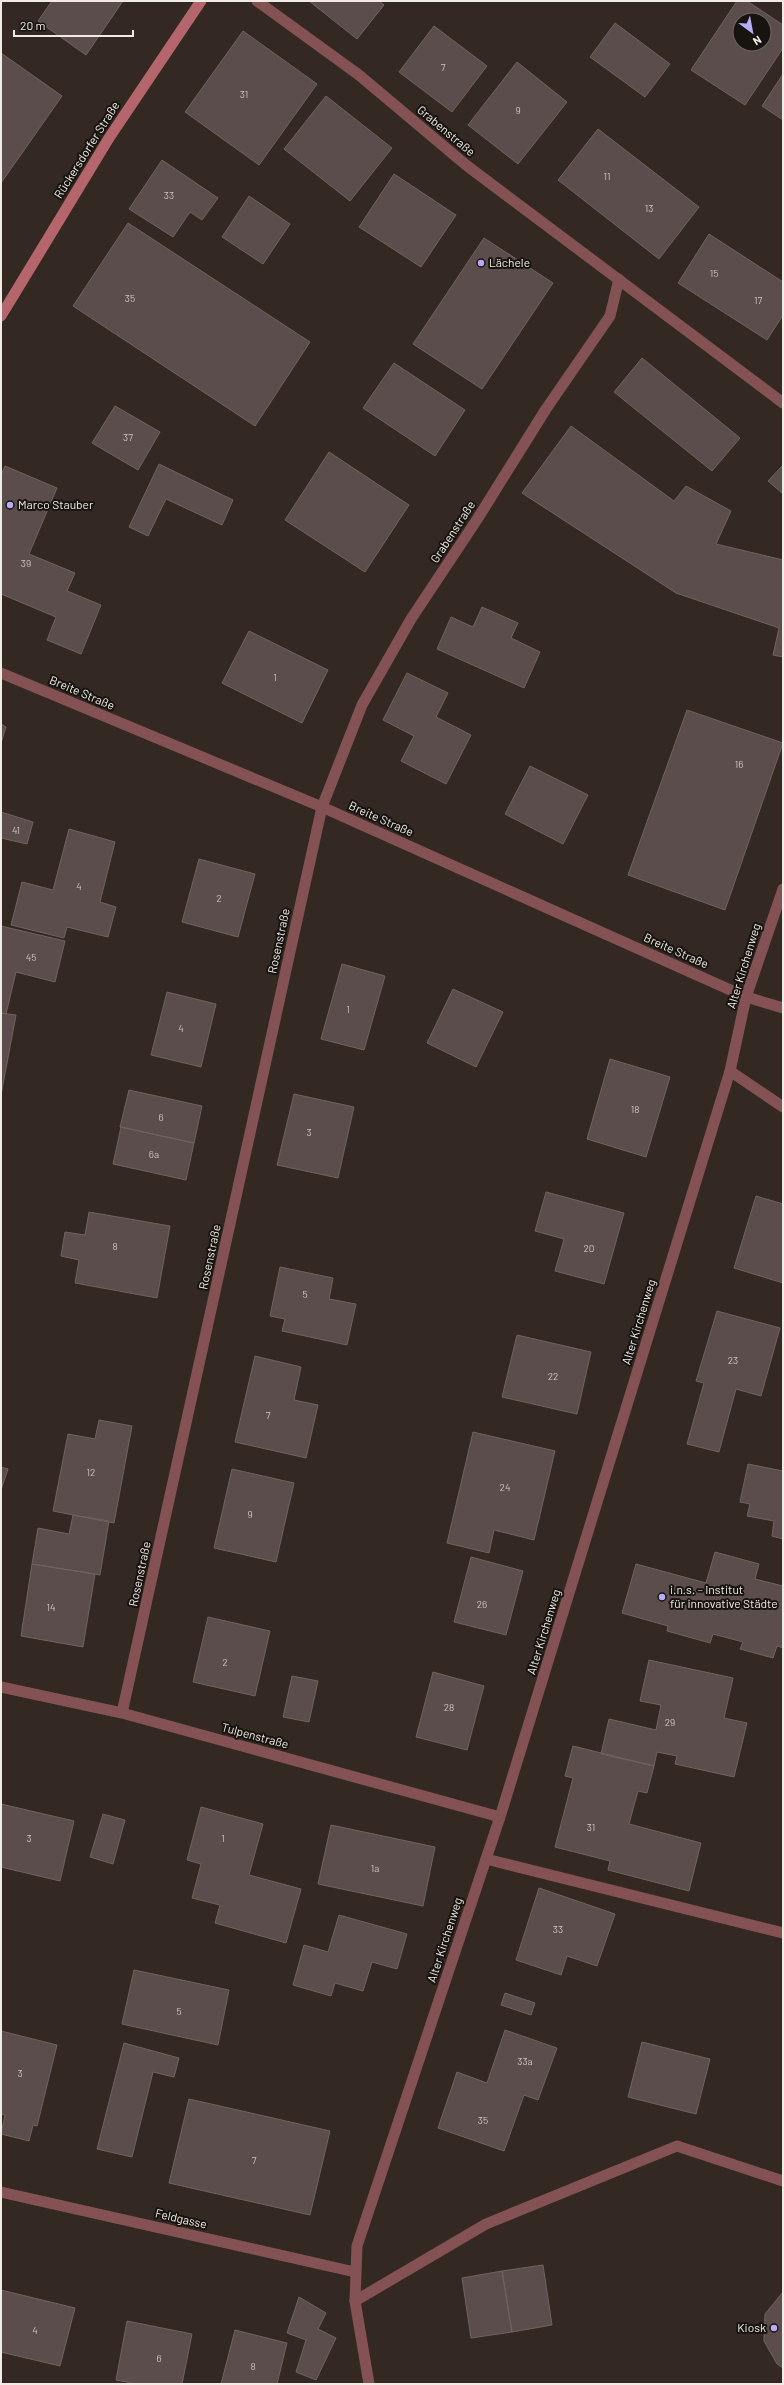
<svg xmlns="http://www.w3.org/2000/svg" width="784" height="2385" viewBox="0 0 784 2385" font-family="Barlow,sans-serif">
	<rect width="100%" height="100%" fill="#332922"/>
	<path fill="#5b4d4b" stroke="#716360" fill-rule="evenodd" d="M52 1H123L86 55 38 21Z
		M309 1H379L384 5 357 39Z
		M737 1H747L783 25V48L745 105 691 70ZM740 20H764V44H740Z
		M615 23 670 64 645 97 590 57Z
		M434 26 487 66 452 112 399 72Z
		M243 31 317 84 259 165 185 112Z
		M1 53 62 96 1 183Z
		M517 62 567 102 518 164 468 125Z
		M783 74V120L762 106Z
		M326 96 392 148 350 201 284 149Z
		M598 129 699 207 659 259 558 180Z
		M162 160 218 198 202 220 190 212 173 237 129 209Z
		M394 174 456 215 421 267 359 227Z
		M249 196 290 224 263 264 222 237Z
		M128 223 310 342 255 426 73 306Z
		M709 234 783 282V315L767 340 678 283Z
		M484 238 553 283 482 389 413 344Z
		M642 358 740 438 712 471 614 392Z
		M394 363 465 410 435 456 363 408Z
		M115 406 160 432 138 470 92 443Z
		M571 426 674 501 686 486 731 511 716 544 783 560V657L773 655 779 628 676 593 522 493Z
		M329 452 409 505 365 572 285 520Z
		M159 464 233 500 222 525 166 499 148 536 129 527Z
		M783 465V494L768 481Z
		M5 466 57 488 29 554 75 573 67 591 101 605 81 654 47 640 56 617 1 594V475Z
		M482 607 518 623 511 638 540 652 524 688 437 649 451 617 473 627Z
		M249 631 328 670 302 723 222 683Z
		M407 673 448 693 436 717 471 735 446 784 401 761 414 736 383 720Z
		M687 710 783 743 725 910 628 875Z
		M1 724 6 727 1 743Z
		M530 766 588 795 563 844 505 814Z
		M1 812 33 822 27 844 1 838Z
		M69 829 115 842 100 902 116 907 108 937 67 927 64 938 11 925 22 882 53 890Z
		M199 859 255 874 238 937 182 922Z
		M1 926 65 941 55 982 16 972 6 1014 1 1013Z
		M342 964 385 976 364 1050 321 1039Z
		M453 989 503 1012 476 1067 427 1043Z
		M167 992 216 1004 201 1067 151 1055Z
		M1 1013 16 1015 1 1095Z
		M610 1059 670 1077 646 1157 587 1139Z
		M129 1090 202 1106 194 1143 120 1127Z
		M294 1094 354 1107 338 1178 277 1165Z
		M121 1127 194 1143 186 1180 113 1164Z
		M546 1192 624 1213 604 1284 555 1271 564 1239 535 1231Z
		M756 1196 783 1204V1283L734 1268Z
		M89 1212 170 1226 157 1298 75 1283 79 1260 61 1256 65 1232 85 1235Z
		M280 1267 333 1278 329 1299 356 1304 347 1345 282 1331 285 1319 270 1316Z
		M717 1311 780 1328 761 1396 736 1389 719 1452 687 1444 704 1383 696 1381Z
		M517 1335 591 1352 577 1414 502 1397Z
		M255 1356 301 1367 294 1400 318 1405 306 1458 235 1442Z
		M99 1420 132 1426 114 1523 53 1511 68 1434 95 1439Z
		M473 1432 555 1451 534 1540 494 1530 489 1553 447 1543Z
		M748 1464 783 1471V1539L772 1536 774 1521 747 1516 750 1504 740 1502Z
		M1 1467 8 1469 1 1490Z
		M232 1469 294 1483 276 1562 214 1548Z
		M73 1515 109 1521 100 1575 32 1564 38 1528 69 1534Z
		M715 1552 759 1564 755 1579 783 1586V1648L777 1646 773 1658 740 1649 743 1642 713 1634 710 1643 667 1631 668 1626 622 1613 636 1564 706 1583Z
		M471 1557 523 1571 506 1635 454 1622Z
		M32 1564 95 1574 83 1647 21 1636Z
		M208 1617 270 1631 255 1696 193 1682Z
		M649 1660 733 1678 724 1718 747 1723 734 1777 675 1764 677 1756 657 1752 654 1766 601 1754 609 1719 656 1730 661 1705 640 1701Z
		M433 1672 484 1686 467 1750 416 1737Z
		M292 1676 318 1681 309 1722 283 1717Z
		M573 1746 654 1766 647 1793 638 1791 629 1824 701 1843 689 1891 608 1870 610 1861 555 1847 573 1778 565 1776Z
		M1 1804 74 1821 60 1881 1 1867Z
		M201 1807 263 1824 249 1875 301 1889 286 1943 215 1923 220 1905 192 1898 201 1864 187 1860Z
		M103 1814 125 1820 113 1864 90 1857Z
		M331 1825 435 1847 423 1906 318 1884Z
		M539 1888 615 1914 597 1966 567 1956 561 1975 516 1960Z
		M339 1915 407 1934 397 1969 372 1962 363 1991 335 1983 331 1996 293 1985 304 1945 328 1952Z
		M134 1970 229 1990 218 2045 122 2024Z
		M505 1993 535 2003 531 2015 501 2005Z
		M505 2030 557 2048 538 2100 524 2095 504 2151 438 2128 457 2072 487 2083Z
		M1 2031 57 2045 37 2126 33 2125 29 2141 1 2134 5 2115 1 2114Z
		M642 2042 710 2059 696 2114 628 2097Z
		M124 2043 179 2058 174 2077 153 2072 132 2157 97 2149Z
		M189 2099 330 2131 310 2215 169 2183Z
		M543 2265 552 2325 512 2332 502 2271Z
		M502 2271 512 2332 471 2338 462 2278Z
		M1 2290 75 2308 60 2366 1 2352Z
		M783 2292V2368L777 2364 764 2341 765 2314Z
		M299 2297 326 2313 318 2329 336 2338 316 2380 296 2372 306 2340 287 2333Z
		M127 2321 192 2334 182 2384H137L116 2380Z
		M235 2330 287 2343 277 2384H221Z"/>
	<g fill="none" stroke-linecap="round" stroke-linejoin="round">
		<path stroke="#845255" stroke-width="11" d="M746 997 783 1008
			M730 1071 783 1107
			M486 1859 783 1933
			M355 2301 486 2224 677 2146 783 2181"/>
		<path stroke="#845255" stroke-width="11" d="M257 1 359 75 466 165 783 403
			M1 673 322 807 746 997
			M1 1687 122 1713 500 1817
			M122 1713 322 807 362 705 411 619 478 518 546 409 610 316 619 279
			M1 2192 355 2272
			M369 2384 355 2301 357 2246 500 1817 730 1071 746 997 783 889"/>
		<path stroke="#b5666c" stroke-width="11" d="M1 316 109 138 201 1"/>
	</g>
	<g fill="#b6acf8" stroke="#17130f" stroke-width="1.5">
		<circle cx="481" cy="263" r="4"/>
		<circle cx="10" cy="505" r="4"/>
		<circle cx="662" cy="1597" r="4"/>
		<circle cx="774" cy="2328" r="4"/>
	</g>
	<g text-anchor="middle" stroke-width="4" stroke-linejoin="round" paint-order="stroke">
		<g font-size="10" fill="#ccc4bf">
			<text x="443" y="71">7</text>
			<text x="244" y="98">31</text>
			<text x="518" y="114">9</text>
			<text x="607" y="180">11</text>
			<text x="169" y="199">33</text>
			<text x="649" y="212">13</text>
			<text x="714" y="277">15</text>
			<text x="130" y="302">35</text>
			<text x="758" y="304">17</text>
			<text x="128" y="441">37</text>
			<text x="26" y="567">39</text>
			<text x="275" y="681">1</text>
			<text x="739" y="768">16</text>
			<text x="16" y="834">41</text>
			<text x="79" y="890">4</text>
			<text x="219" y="902">2</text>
			<text x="31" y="961">45</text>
			<text x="348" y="1013">1</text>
			<text x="181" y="1032">4</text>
			<text x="635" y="1113">18</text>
			<text x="161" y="1121">6</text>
			<text x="309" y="1136">3</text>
			<text x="154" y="1158">6a</text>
			<text x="115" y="1250">8</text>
			<text x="589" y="1252">20</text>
			<text x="305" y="1298">5</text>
			<text x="733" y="1364">23</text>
			<text x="553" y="1380">22</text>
			<text x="268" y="1419">7</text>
			<text x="91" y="1476">12</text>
			<text x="505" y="1491">24</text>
			<text x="250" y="1518">9</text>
			<text x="482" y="1608">26</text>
			<text x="51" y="1611">14</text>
			<text x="225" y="1666">2</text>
			<text x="449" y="1711">28</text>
			<text x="670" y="1726">29</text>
			<text x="591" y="1831">31</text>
			<text x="29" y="1842">3</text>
			<text x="223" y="1842">1</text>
			<text x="375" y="1872">1a</text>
			<text x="558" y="1933">33</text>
			<text x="179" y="2015">5</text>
			<text x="525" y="2065">33a</text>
			<text x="20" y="2077">3</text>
			<text x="483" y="2124">35</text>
			<text x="254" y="2164">7</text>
			<text x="35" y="2334">4</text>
			<text x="159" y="2362">6</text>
			<text x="253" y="2370">8</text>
		</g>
		<g font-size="12" fill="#f1ebe6" stroke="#17130f">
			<text transform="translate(446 131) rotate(40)" y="4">Grabenstraße</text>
			<text transform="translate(87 150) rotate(-58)" y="4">Rückersdorfer Straße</text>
			<text transform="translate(453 532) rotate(-57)" y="4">Grabenstraße</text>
			<text transform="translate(82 693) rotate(23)" y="4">Breite Straße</text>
			<text transform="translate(381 819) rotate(24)" y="4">Breite Straße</text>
			<text transform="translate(279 941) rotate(-78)" y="4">Rosenstraße</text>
			<text transform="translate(676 951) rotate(24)" y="4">Breite Straße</text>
			<text transform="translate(744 966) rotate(-73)" y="4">Alter Kirchenweg</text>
			<text transform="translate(210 1257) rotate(-78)" y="4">Rosenstraße</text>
			<text transform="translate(639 1322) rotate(-73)" y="4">Alter Kirchenweg</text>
			<text transform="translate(140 1574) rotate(-78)" y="4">Rosenstraße</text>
			<text transform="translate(544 1632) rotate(-73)" y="4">Alter Kirchenweg</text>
			<text transform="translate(255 1736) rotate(15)" y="4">Tulpenstraße</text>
			<text transform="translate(445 1940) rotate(-72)" y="4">Alter Kirchenweg</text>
			<text transform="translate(181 2219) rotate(13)" y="4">Feldgasse</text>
		</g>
		<g font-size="12" fill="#f1ebe6" stroke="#17130f" text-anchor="start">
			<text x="489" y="267">Lächele</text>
			<text x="18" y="509">Marco Stauber</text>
			<text x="670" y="1594">i.n.s. – Institut<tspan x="670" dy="14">für innovative Städte</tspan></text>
			<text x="766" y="2332" text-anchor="end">Kiosk</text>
		</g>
	</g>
	<rect width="784" height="2385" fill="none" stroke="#f1ebe6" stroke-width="4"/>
	<g transform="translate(752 32) rotate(148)"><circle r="19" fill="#17130f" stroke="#6e6965"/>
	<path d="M0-3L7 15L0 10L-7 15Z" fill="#b6acf8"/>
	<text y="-6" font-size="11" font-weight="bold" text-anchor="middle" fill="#f1ebe6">N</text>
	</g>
	<path d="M14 30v6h119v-6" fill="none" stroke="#f1ebe6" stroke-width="2"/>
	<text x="20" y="30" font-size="12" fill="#f1ebe6" stroke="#17130f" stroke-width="3" paint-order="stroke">20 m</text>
</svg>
